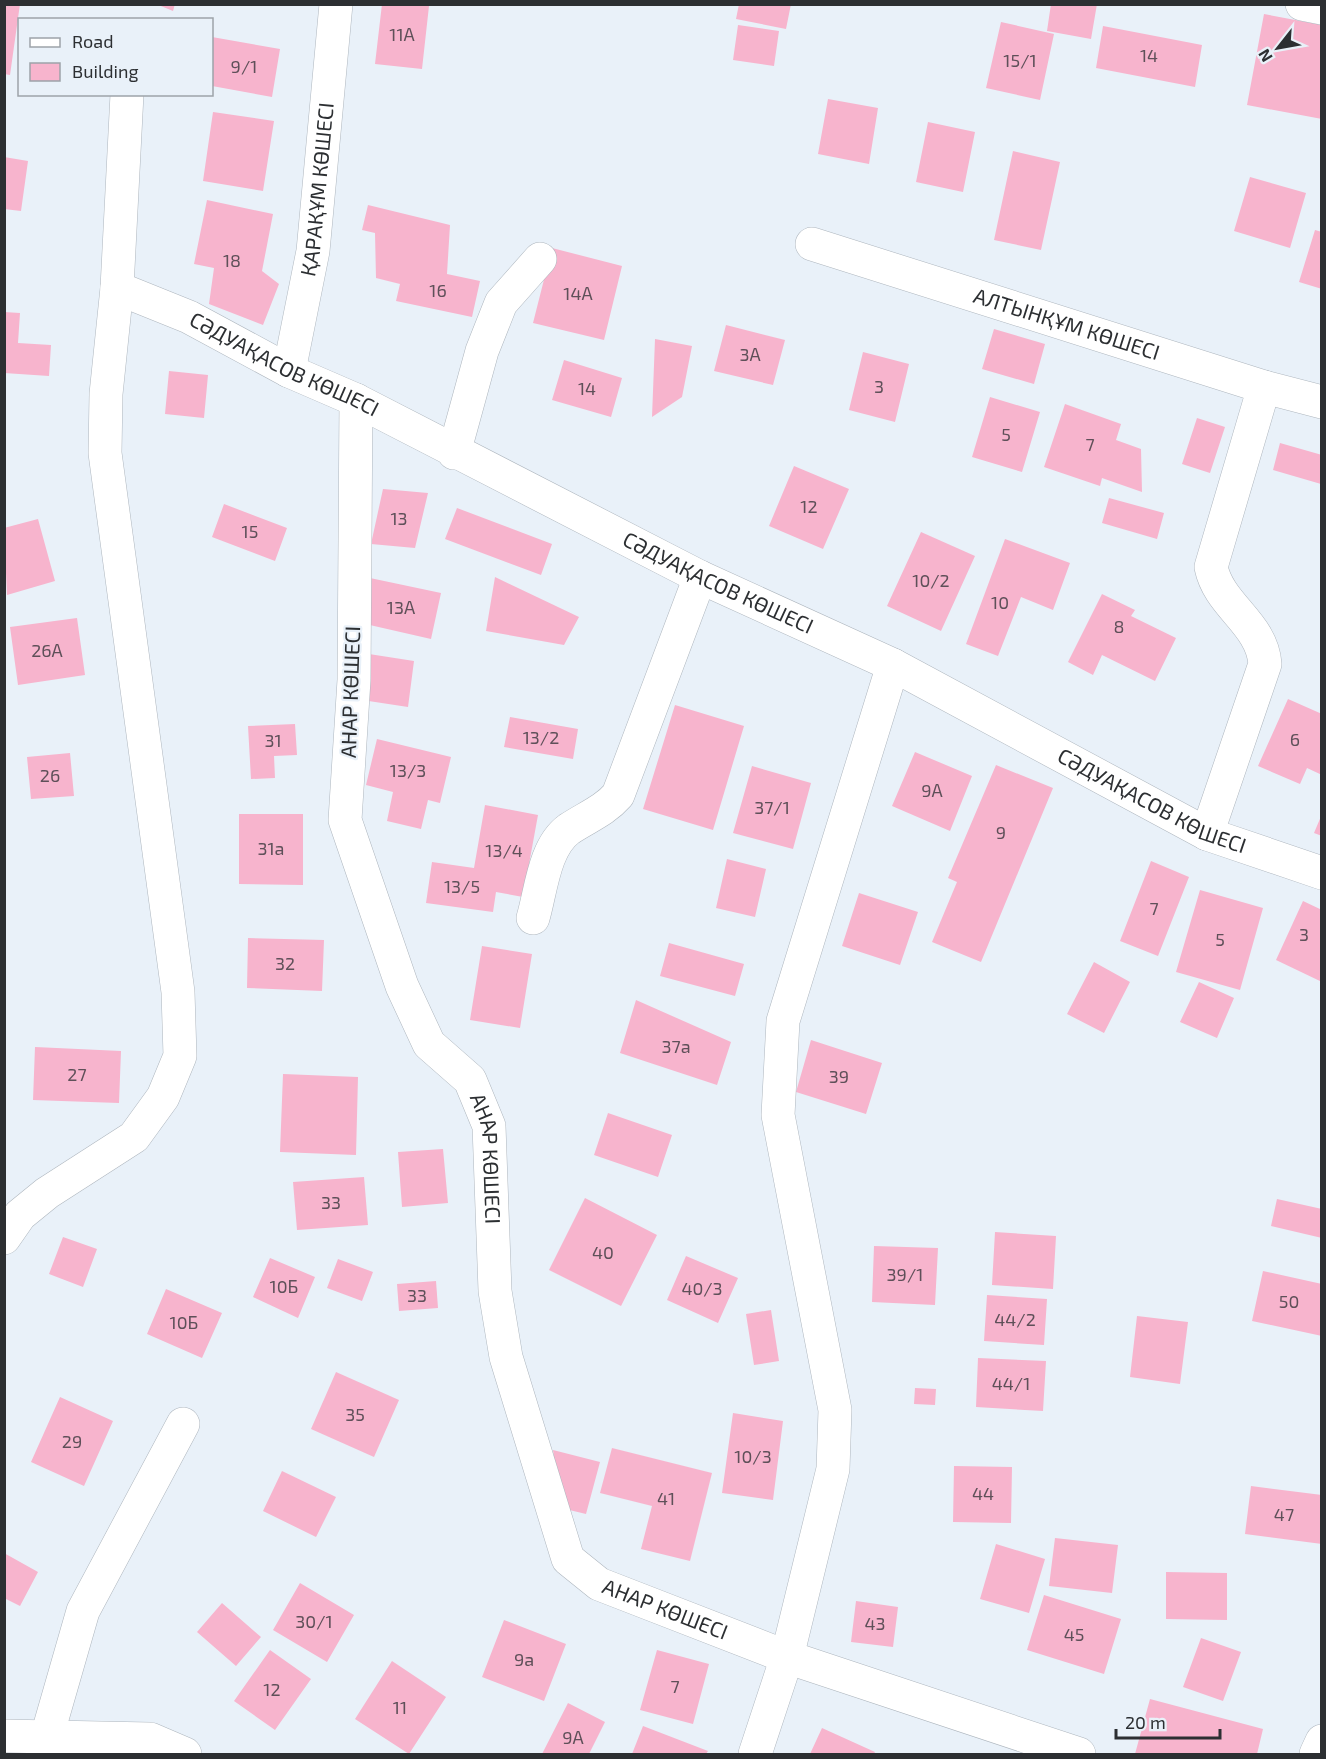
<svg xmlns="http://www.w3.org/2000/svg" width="1326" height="1759" viewBox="0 0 1326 1759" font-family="'Exo 2',sans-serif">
	<rect width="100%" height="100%" fill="#e9f1f9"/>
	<path fill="#f7b4cd" d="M4 4H20L10 75 4 74Z
		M156 4H175L173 11Z
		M382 4 429 6 422 69 375 64Z
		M739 4H791L786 29 736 19Z
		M1051 4H1097L1091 39 1047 31Z
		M1264 14 1322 25V119L1247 105Z
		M1001 22 1054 34 1040 100 986 88Z
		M738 25 779 31 774 66 733 60Z
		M1103 26 1202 45 1195 87 1096 68Z
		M212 37 280 49 272 97 212 86Z
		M828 99 878 108 869 164 818 154Z
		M213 112 274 121 263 191 203 181Z
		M928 122 975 132 963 192 916 182Z
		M1013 151 1060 162 1041 250 994 240Z
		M4 157 28 161 21 211 4 209Z
		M1250 177 1306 193 1290 248 1234 231Z
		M207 200 273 214 262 271 279 284 263 325 209 304 214 268 194 264Z
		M368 205 450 225 447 274 480 281 472 317 396 301 400 284 376 278 375 233 362 230Z
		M1315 230 1322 232V289L1299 282Z
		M552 248 622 266 604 340 533 323Z
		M4 312 20 313 18 343 51 345 49 376 4 373Z
		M726 325 785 340 773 385 714 371Z
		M994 329 1045 344 1034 384 982 369Z
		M655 339 692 346 682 397 652 417Z
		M863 352 909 364 895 422 849 410Z
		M564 360 622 378 611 417 552 400Z
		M169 371 208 375 204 418 165 414Z
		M990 397 1040 412 1022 472 972 457Z
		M1065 404 1121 424 1116 440 1141 449 1142 492 1102 478 1100 486 1044 467Z
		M1197 418 1225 427 1210 473 1182 464Z
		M1280 443 1322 455 1321 484 1273 470Z
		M794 466 849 489 823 549 769 526Z
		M383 489 428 493 415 548 371 544Z
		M1109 498 1164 513 1157 539 1102 523Z
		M224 504 287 528 275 561 212 537Z
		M457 508 552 544 541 575 445 539Z
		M38 519 55 581 7 595 4 528Z
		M921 532 975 556 941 631 887 606Z
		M1005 539 1070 563 1053 610 1021 597 998 656 966 644Z
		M495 577 579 617 564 645 486 631Z
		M370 578 441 593 431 639 361 623Z
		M1102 594 1135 610 1131 616 1176 638 1155 681 1102 655 1093 675 1068 662Z
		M77 618 85 675 18 685 10 627Z
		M369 654 414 661 408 707 362 700Z
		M1288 699 1322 714V775L1307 768 1300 784 1258 766Z
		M675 705 744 726 713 830 643 809Z
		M510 717 578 729 573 759 504 747Z
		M295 724 297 755 274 756 275 778 251 779 248 726Z
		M377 739 451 757 440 803 428 800 421 829 387 821 393 792 366 785Z
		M915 752 972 776 950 831 892 806Z
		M70 753 74 796 31 799 27 757Z
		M996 765 1053 788 981 962 932 942 957 882 948 878Z
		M752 766 811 783 793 849 733 833Z
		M485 805 538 815 523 897 496 892 493 912 426 903 432 862 474 868Z
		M239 814H303V885L239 884Z
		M1322 814V836L1314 833Z
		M727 859 766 869 755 917 716 908Z
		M1151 861 1189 877 1158 956 1120 941Z
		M1200 890 1263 908 1240 990 1176 972Z
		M859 893 918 912 900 965 842 946Z
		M1303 901 1322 910V982L1276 960Z
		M248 938 324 940 322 991 247 988Z
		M669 943 744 964 735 996 660 976Z
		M482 946 532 954 520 1028 470 1020Z
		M1094 962 1130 982 1104 1033 1067 1014Z
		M1199 982 1234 998 1217 1038 1180 1022Z
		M636 1000 731 1042 717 1085 620 1053Z
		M811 1040 882 1063 866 1114 796 1092Z
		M35 1047 121 1051 119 1103 33 1100Z
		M283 1074 358 1077 356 1155 280 1152Z
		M608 1113 672 1135 658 1177 594 1155Z
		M443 1149 448 1203 402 1207 398 1152Z
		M364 1177 368 1225 297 1230 293 1182Z
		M585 1198 657 1235 621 1306 549 1270Z
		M1277 1199 1322 1209V1238L1271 1226Z
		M995 1232 1056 1236 1053 1289 992 1285Z
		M63 1237 97 1249 83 1287 49 1274Z
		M874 1246 938 1248 935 1305 872 1302Z
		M686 1256 738 1278 718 1323 667 1300Z
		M270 1258 315 1277 298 1318 253 1297Z
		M338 1259 373 1272 362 1301 327 1288Z
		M1263 1271 1322 1284V1336L1252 1321Z
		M436 1281 438 1308 399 1311 397 1284Z
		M166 1289 222 1313 202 1358 147 1334Z
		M987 1295 1047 1299 1044 1345 984 1341Z
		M771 1310 779 1361 754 1365 746 1314Z
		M1137 1316 1188 1322 1180 1384 1130 1377Z
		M978 1358 1046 1361 1043 1411 976 1407Z
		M336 1372 399 1400 374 1457 311 1429Z
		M915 1388 936 1389 935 1405 914 1404Z
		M60 1397 113 1421 84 1486 31 1462Z
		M733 1413 783 1421 773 1500 722 1493Z
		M612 1448 712 1473 690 1561 641 1549 652 1506 600 1493Z
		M553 1450 600 1462 586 1514 561 1508Z
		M954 1466 1012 1467 1011 1523 953 1522Z
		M282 1471 336 1497 316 1537 263 1511Z
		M1251 1486 1322 1495V1544L1245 1534Z
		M1055 1538 1118 1545 1112 1593 1049 1586Z
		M996 1544 1045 1559 1029 1613 980 1599Z
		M4 1553 38 1572 20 1606 4 1598Z
		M1166 1572 1227 1573V1620L1166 1619Z
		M300 1583 354 1615 327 1662 273 1630Z
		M1044 1595 1121 1619 1104 1674 1027 1650Z
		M856 1601 898 1607 893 1647 851 1642Z
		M222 1603 261 1637 236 1666 197 1632Z
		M504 1620 566 1644 544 1701 482 1677Z
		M1201 1638 1241 1652 1223 1701 1183 1687Z
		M270 1650 311 1679 275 1730 234 1701Z
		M657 1650 709 1664 693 1724 640 1710Z
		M392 1661 446 1697 409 1754 355 1719Z
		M1150 1699 1263 1729 1257 1754H1135Z
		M568 1703 605 1722 589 1754H542Z
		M643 1726 708 1751 706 1754H632Z
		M822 1728 875 1752 874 1754H810Z"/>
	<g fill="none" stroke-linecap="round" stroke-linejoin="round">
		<defs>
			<g id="minor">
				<path d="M1302 4 1322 8"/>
				<path id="s1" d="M812 244 1264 387 1322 402"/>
				<path id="s2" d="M117 288 189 317 289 371 356 400 700 577 893 665 1207 834 1322 873"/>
				<path id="s3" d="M289 371 313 251 336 4"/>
				<path id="s4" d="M356 400 354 680 345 820 402 986 429 1044 470 1080 489 1126 495 1291 506 1357 568 1559 599 1584 787 1657 1079 1754"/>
				<path d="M454 453 482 351 501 303 540 259"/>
				<path d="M1207 834 1265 664C1262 623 1219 606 1211 567L1264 387"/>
				<path d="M533 918C541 891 544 847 569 829 587 817 604 811 618 795L700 577"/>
				<path d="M4 1238 20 1215 47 1193 134 1137 163 1097 180 1056 178 992 105 453 106 394 117 288 127 94"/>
				<path d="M4 1736 150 1739 185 1754"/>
				<path d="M48 1754 47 1736 83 1611 183 1424"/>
				<path d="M755 1754 787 1657 833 1469 835 1410 778 1115 783 1021 893 665"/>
				<path d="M1316 1754 1322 1741"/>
			</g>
		</defs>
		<use href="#minor" stroke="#aeb6be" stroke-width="34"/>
		<use href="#minor" stroke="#fff" stroke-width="33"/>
	</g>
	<g text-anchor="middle" stroke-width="4.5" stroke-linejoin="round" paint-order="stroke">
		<g font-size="18" fill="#5f5059">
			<text x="402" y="41">11А</text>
			<text x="1149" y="62">14</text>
			<text x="1020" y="67">15/1</text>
			<text x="244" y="73">9/1</text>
			<text x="232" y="267">18</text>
			<text x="438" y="297">16</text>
			<text x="578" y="300">14А</text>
			<text x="750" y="361">3А</text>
			<text x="879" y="393">3</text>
			<text x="587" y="395">14</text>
			<text x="1006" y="441">5</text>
			<text x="1090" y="451">7</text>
			<text x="809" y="513">12</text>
			<text x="399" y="525">13</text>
			<text x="250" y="538">15</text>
			<text x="931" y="587">10/2</text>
			<text x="1000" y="609">10</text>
			<text x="401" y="614">13А</text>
			<text x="1119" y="633">8</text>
			<text x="47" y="657">26А</text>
			<text x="541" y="744">13/2</text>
			<text x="1295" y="746">6</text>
			<text x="273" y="747">31</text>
			<text x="408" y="777">13/3</text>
			<text x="50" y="782">26</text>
			<text x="932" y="797">9А</text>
			<text x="772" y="814">37/1</text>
			<text x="1001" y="839">9</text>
			<text x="271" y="855">31а</text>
			<text x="504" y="857">13/4</text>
			<text x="462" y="893">13/5</text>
			<text x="1154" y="915">7</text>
			<text x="1304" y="941">3</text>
			<text x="1220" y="946">5</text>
			<text x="285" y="970">32</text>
			<text x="676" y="1053">37а</text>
			<text x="77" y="1081">27</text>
			<text x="839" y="1083">39</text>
			<text x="331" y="1209">33</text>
			<text x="603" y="1259">40</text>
			<text x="905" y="1281">39/1</text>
			<text x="284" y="1293">10Б</text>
			<text x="702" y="1295">40/3</text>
			<text x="417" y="1302">33</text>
			<text x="1289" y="1308">50</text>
			<text x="1015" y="1326">44/2</text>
			<text x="184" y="1329">10Б</text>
			<text x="1011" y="1390">44/1</text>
			<text x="355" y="1421">35</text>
			<text x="72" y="1448">29</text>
			<text x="753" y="1463">10/3</text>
			<text x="983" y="1500">44</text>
			<text x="666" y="1505">41</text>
			<text x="1284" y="1521">47</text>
			<text x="314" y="1628">30/1</text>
			<text x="875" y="1630">43</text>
			<text x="1074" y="1641">45</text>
			<text x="524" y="1666">9а</text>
			<text x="675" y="1693">7</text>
			<text x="272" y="1696">12</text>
			<text x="400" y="1714">11</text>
			<text x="573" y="1744">9А</text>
		</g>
		<g font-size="21" fill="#2c2f32" stroke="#e9f1f9">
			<text dy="7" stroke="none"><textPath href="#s3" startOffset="184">ҚАРАҚҰМ КӨШЕСІ</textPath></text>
			<text dy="7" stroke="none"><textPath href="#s1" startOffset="267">АЛТЫНҚҰМ КӨШЕСІ</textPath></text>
			<text dy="7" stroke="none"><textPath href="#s2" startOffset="184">СӘДУАҚАСОВ КӨШЕСІ</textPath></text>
			<text dy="7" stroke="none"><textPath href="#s2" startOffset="670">СӘДУАҚАСОВ КӨШЕСІ</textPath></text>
			<text transform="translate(351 692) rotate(-88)" y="7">АНАР КӨШЕСІ</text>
			<text dy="7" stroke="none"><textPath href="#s2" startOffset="1156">СӘДУАҚАСОВ КӨШЕСІ</textPath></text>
			<text dy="7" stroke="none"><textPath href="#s4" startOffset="796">АНАР КӨШЕСІ</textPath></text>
			<text dy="7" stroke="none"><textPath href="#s4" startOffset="1318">АНАР КӨШЕСІ</textPath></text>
		</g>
	</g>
	<rect width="1326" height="1759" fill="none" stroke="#2c2f32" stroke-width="12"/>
	<rect x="18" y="18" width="195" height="78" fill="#e9f1f9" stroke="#9da3a9" stroke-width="1.5"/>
	<rect x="30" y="38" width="30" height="9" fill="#ffffff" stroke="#9da3a9" stroke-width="1.5"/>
	<text x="72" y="48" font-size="18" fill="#2c2f32">Road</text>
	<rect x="30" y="63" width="30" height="18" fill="#f7b4cd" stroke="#9da3a9" stroke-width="1.5"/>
	<text x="72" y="78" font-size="18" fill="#2c2f32">Building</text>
	<g transform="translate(1278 48) rotate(239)" stroke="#e9f1f9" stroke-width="4.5" paint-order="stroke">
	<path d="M0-4.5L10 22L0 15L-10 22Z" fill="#2c2f32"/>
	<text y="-9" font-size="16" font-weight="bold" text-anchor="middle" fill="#2c2f32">N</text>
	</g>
	<path d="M1116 1729v9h104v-9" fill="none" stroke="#2c2f32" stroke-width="3"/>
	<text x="1125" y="1729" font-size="18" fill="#2c2f32" stroke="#e9f1f9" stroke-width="4.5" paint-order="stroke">20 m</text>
</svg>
